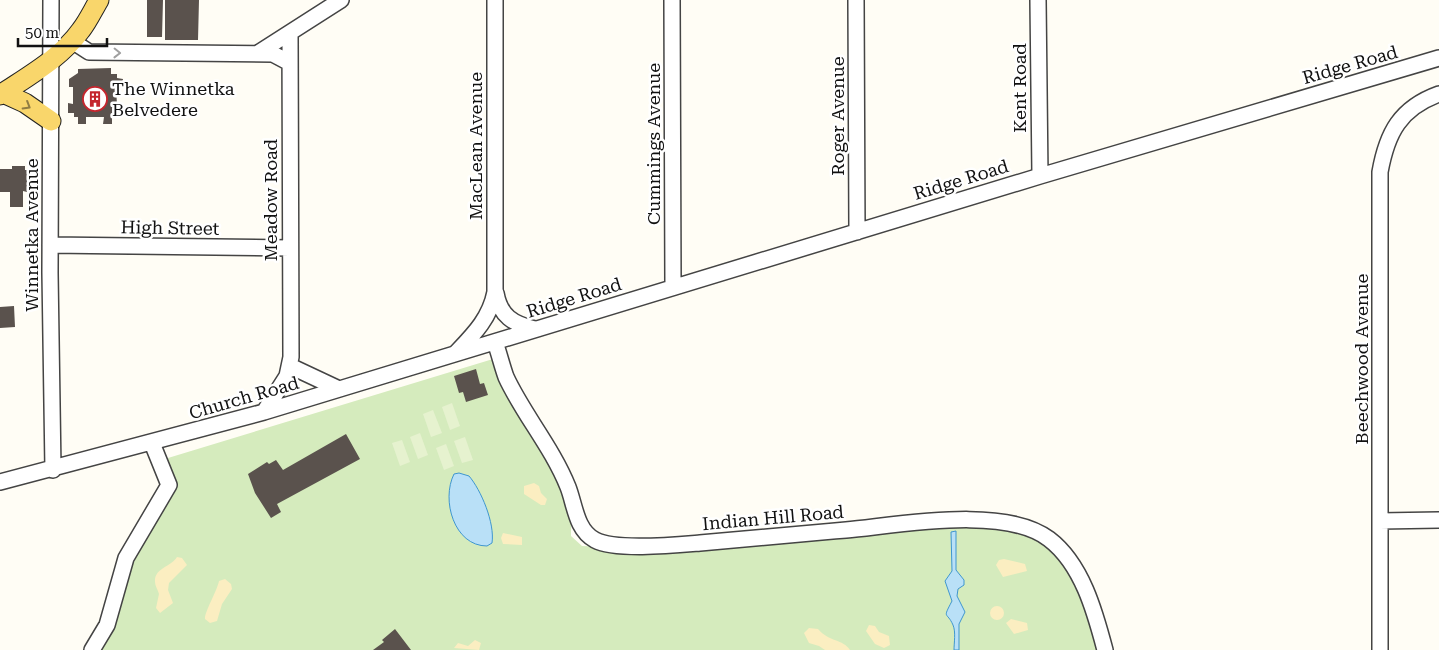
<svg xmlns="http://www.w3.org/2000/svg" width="1439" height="650" viewBox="0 0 1439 650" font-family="'Roboto Serif',serif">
	<rect width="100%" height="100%" fill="#fffdf5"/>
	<path fill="#d5ebbd" d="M493 359 559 479 571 514V536L582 546 704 550 967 525 994 527 1021 532 1054 548 1082 594 1100 650H98L169 469 168 458Z"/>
	<path fill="#fbeec1" d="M534 483 539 486 541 493 547 499 545 505H541L524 494V486Z
		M503 533 522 537V545L503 544 501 538Z
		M177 557 182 558 187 565 169 583 168 590 173 603 160 613 156 608 159 594C158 590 155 586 155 582 154 568 171 567 177 557Z
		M1004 559 1025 564 1027 571 1003 577 996 565 999 560Z
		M225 579 231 584 232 589 222 604 217 621 210 623 205 619C204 613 217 591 219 581Z
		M990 613a7 7 0 1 1 14 0a7 7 0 1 1-14 0Z
		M1011 619 1027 623 1028 630 1014 634 1006 623Z
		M869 625 875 626 879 632 889 636 890 645 884 648 875 644 866 631Z
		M809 628 818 629C829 642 843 639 850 650H825L819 646 809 643 804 633Z
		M475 640 481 643 479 650 454 648 458 643 468 646Z"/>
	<path fill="#e6f2cf" d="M452 403 460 426 450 430 442 407Z
		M433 410 442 433 431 437 423 414Z
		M420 433 428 455 418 459 410 437Z
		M465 437 473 460 462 463 454 441Z
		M402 440 410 462 400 466 392 443Z
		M446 444 454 466 444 470 436 448Z"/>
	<path fill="#b9e0f7" stroke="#3f96cf" d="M459 473 469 476C481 490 495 523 492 543L487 546C454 546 441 500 454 474Z
		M956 531V570L964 580V585L958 589 957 596 965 612 959 624V650H954C954 643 956 632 953 625 947 611 942 620 952 601L945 581 952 571 951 532Z"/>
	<path fill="#5a524d" d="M147 0H163L162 37H147Z
		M165 0H199L198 40H165Z
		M111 68V74H117V78L123 79 122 87H116L117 105H122L123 112 116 113 115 117 112 116V124H103L104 117H86V124H78V117H74V113H68V103L73 104V87H69V79L78 73V69Z
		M12 166H25V170H27V192L23 191V207H10V192H0V169H12Z
		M14 306 15 327 0 328V307Z
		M476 369 480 384 484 383 488 395 466 402 463 392 459 393 454 376Z
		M346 434 360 459 277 504 281 512 271 518 255 493 248 474 267 462 269 464 276 460 283 470Z
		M395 629 411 650H373L384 642 382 640Z"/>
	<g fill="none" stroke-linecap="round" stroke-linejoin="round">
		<defs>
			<path id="minor" d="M51 0 50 273 53 470
				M672 0 673 287
				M856 0 857 232
				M1038 0 1040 176
				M72 41 89 52 273 54 290 63
				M258 53 341 0
				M50 245 290 248
				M496 293C500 316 513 324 535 329
				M495 342C499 353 502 366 506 377 523 414 552 447 568 487 575 505 576 530 595 540 615 551 676 545 700 543 748 539 797 534 846 530 900 525 1004 505 1049 539 1082 564 1095 612 1105 650
				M456 353C474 334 490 318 495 292V0
				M290 366 339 389
				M264 412 287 376 291 357 290 33
				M0 482 264 412 1040 176 1439 58
				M1380 521 1439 520
				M92 650 107 625 126 558 169 485 152 443
				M1380 650V172C1387 133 1400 108 1439 94"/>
			<path id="major" d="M3 93 25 103 51 121
				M0 95C28 76 61 58 81 30 88 21 93 10 99 0"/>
		</defs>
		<use href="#minor" stroke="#444" stroke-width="18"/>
		<use href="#major" stroke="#222" stroke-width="21"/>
		<use href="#minor" stroke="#fff" stroke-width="15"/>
		<use href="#major" stroke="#f9d66b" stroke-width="19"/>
	</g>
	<defs><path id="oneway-chevron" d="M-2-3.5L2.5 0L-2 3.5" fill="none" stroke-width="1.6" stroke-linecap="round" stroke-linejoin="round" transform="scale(1.25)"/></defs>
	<use stroke="#a0a0a0" href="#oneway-chevron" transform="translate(117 53) rotate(1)"/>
	<use stroke="#917d42" href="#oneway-chevron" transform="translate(27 106) rotate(31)"/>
	<defs>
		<symbol id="building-ring" viewBox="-11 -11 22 22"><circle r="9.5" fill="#fff" stroke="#c4262e" stroke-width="1.5"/><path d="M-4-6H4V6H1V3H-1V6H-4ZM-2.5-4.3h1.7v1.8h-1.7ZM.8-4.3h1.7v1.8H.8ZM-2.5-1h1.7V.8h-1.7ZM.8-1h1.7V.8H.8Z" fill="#c4262e"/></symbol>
	</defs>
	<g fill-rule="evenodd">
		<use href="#building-ring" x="81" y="85" width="28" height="28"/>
	</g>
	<g text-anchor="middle" stroke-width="5" stroke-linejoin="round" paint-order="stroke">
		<g font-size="18" fill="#111" stroke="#fff">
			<text transform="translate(1350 65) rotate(-16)" y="6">Ridge Road</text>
			<text transform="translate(1020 88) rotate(-90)" y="6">Kent Road</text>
			<text transform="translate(838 116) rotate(-90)" y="6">Roger Avenue</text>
			<text transform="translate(654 144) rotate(-90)" y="6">Cummings Avenue</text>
			<text transform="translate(476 146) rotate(-90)" y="6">MacLean Avenue</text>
			<text transform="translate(961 180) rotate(-17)" y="6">Ridge Road</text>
			<text transform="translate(271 200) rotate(-90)" y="6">Meadow Road</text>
			<text transform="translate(170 228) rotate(1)" y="6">High Street</text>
			<text transform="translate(32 235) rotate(-90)" y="6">Winnetka Avenue</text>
			<text transform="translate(574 298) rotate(-17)" y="6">Ridge Road</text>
			<text transform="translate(1362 359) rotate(-90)" y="6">Beechwood Avenue</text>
			<text transform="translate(244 398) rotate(-16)" y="6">Church Road</text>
			<text transform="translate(773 518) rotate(-5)" y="6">Indian Hill Road</text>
		</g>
		<g font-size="18" fill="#111" stroke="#fff" text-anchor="start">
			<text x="112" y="95">The Winnetka<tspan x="112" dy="21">Belvedere</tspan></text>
		</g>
	</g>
	<path d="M18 38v8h89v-8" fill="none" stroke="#111111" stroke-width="2.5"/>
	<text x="25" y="38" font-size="15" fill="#111111" stroke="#ffffff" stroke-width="4" paint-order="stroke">50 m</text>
</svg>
